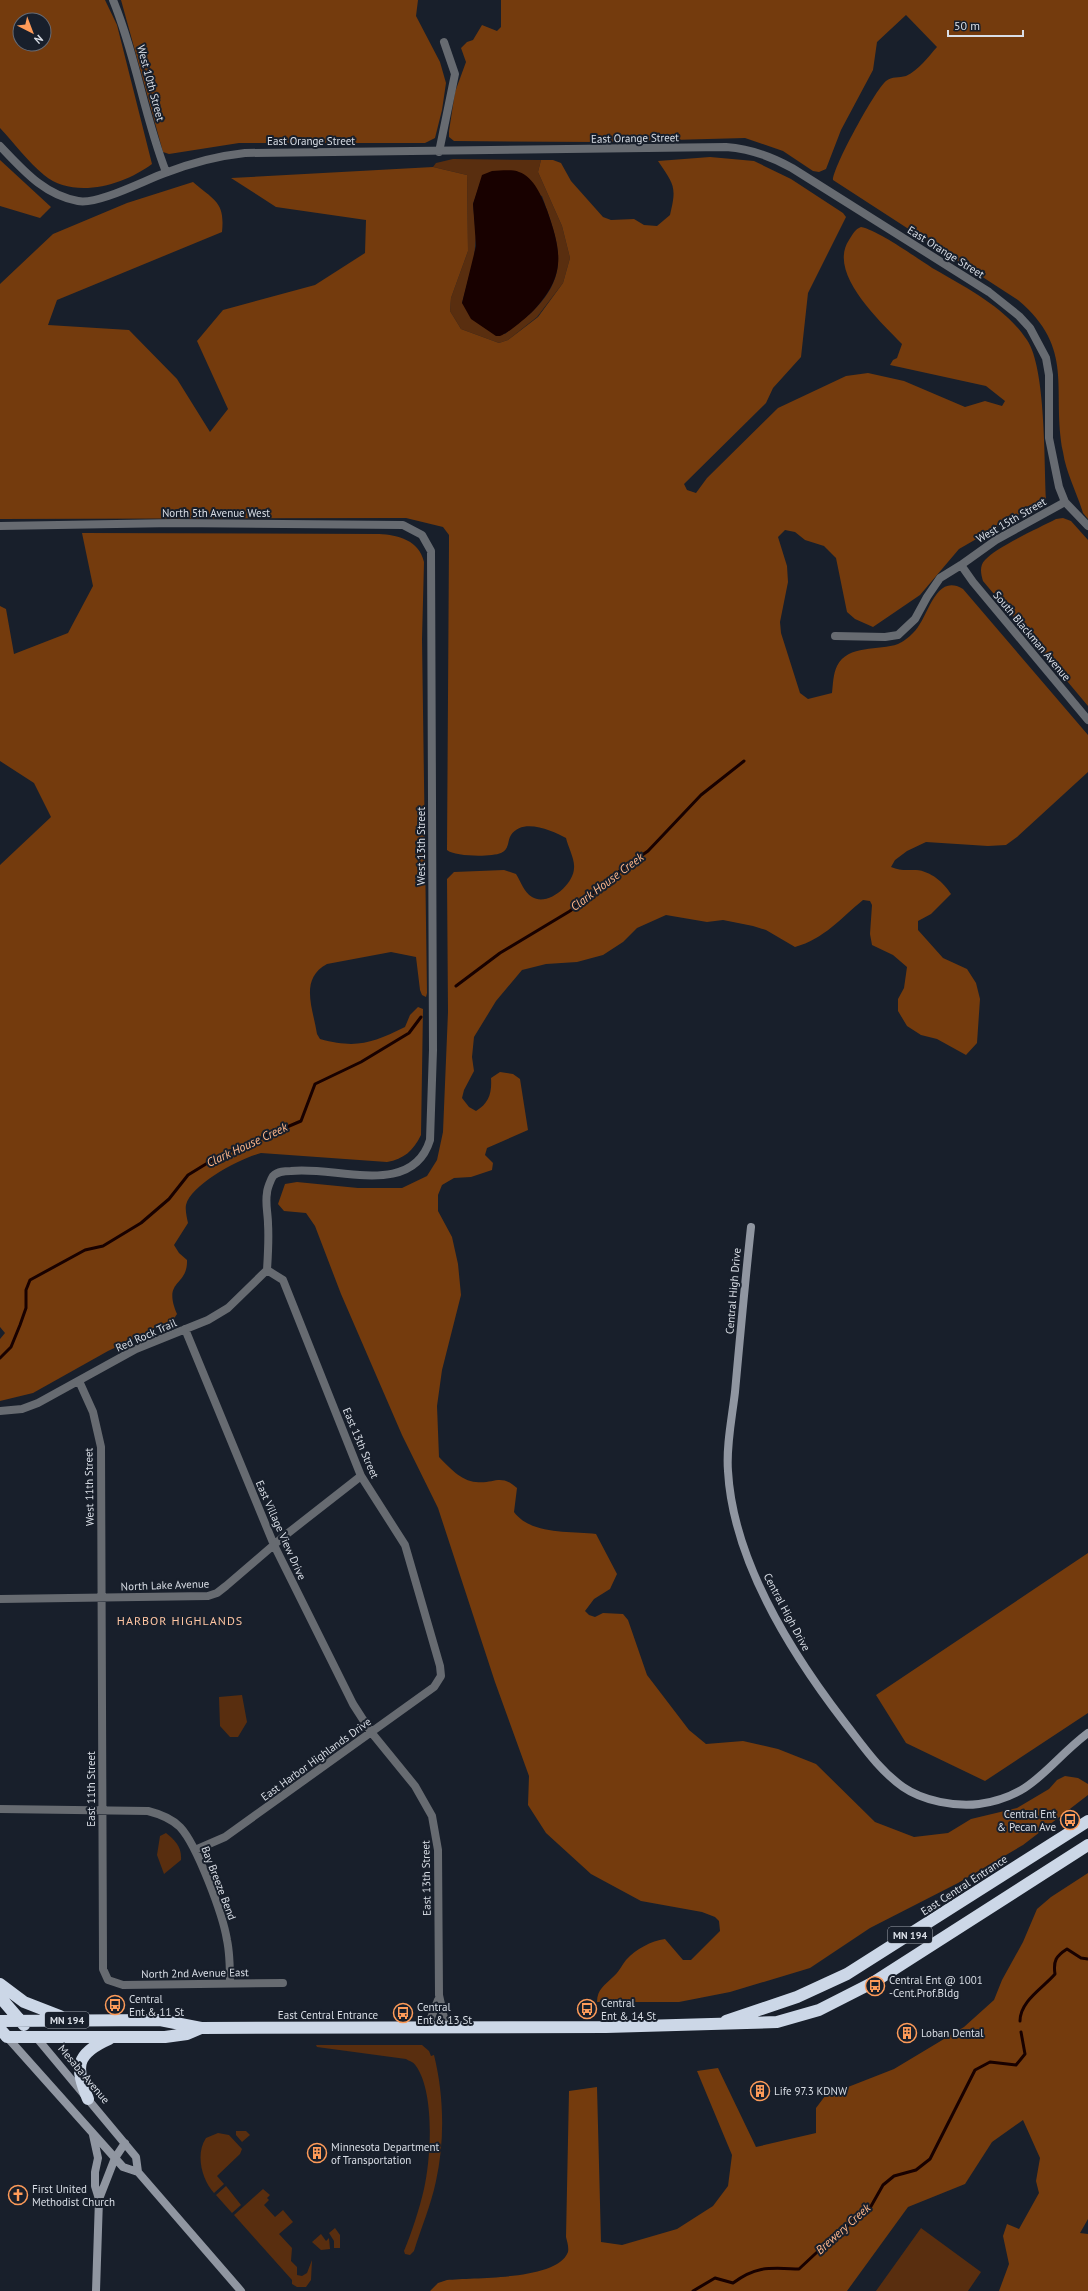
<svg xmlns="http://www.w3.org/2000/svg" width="1088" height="2291" viewBox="0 0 1088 2291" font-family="'PT Sans',sans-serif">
	<rect width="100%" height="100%" fill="#181f2b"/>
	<path fill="#592e0f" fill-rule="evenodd" d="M453 159 541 160 538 172 562 226 570 258 563 283 537 317 508 340 499 343 461 329 450 311 451 298 468 251 467 175 433 167 436 163ZM483 175 542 196C559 244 572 275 530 314 522 321 513 326 505 334L462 303 474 258 476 236 473 204Z
		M242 1695 247 1722 238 1737H230L220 1726 219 1697Z
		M166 1833C175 1840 182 1847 181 1860L164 1874 157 1855 160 1836Z
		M316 2045H422L429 2051 431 2056 434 2055C444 2095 445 2140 436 2181 431 2205 421 2228 414 2251L410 2255 405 2254 404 2251C412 2232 419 2210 424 2189 431 2158 435 2093 416 2066 414 2062 409 2061 406 2059L317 2047Z
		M236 2131H246L250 2135 242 2142 236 2135Z
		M218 2133 229 2135 242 2149 240 2154 217 2176 224 2184 214 2193C202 2180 195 2154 206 2138Z
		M226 2186 241 2205 232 2213 216 2195Z
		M263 2189 270 2195 267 2198 269 2200 264 2205 275 2217 283 2210 293 2222 279 2234 292 2248 291 2261 297 2267V2275L302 2276 307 2273 312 2260 311 2280 306 2287H297L292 2284V2280L234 2215Z
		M335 2228 340 2235V2248H334V2241L329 2233Z
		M921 2228 981 2272 968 2291H876Z
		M321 2234 326 2241 329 2238 330 2249 321 2250 312 2242Z"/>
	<path fill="#743b0d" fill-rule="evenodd" d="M0 0H105L117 25 152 164C124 185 74 200 44 175 28 162 14 143 0 128ZM20 20H44V44H20Z
		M121 0H418L416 16 440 62 446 83 442 110 435 138 425 143H239L169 154 163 152Z
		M501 0H1088V519L1083 513C1077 493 1066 473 1063 452 1051 389 1076 349 1018 300L833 180C833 167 875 90 886 81 892 76 899 78 906 76 919 70 928 57 937 47L906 15 877 42 873 70 841 130 826 169 819 172 813 171 783 151 745 138 598 142 454 141 449 137V131L455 92 466 62 461 48 467 42 473 40 482 25 497 31 501 27Z
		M710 157 754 161 791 179 843 213 846 217 808 293 801 357 773 388 766 403 684 484 687 490 696 493 707 478 778 408 846 376 868 373 904 381 965 407 985 401 1002 406 1005 401 986 386 890 365 893 360 897 358 902 344C880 321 827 273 849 240 853 234 855 229 861 227 878 230 918 259 934 269 967 288 1006 308 1027 340 1046 368 1044 462 1046 499L959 549 920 595 873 627 855 619 847 612 836 558 824 546 805 540 795 532 785 530 778 537 787 566 788 582 780 622 781 633 800 693 808 699 832 693C833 685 833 674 837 666 848 644 879 651 898 644 903 642 909 637 913 633 929 619 934 572 963 589L1088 735V772L1017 837 1006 845 988 846 926 842 907 851 895 860 891 867C900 871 906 870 916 870 931 871 944 883 951 894L931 914 918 921V930L943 958 967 969 976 983 980 999 977 1043 966 1055 937 1039 921 1035 907 1026 898 1011V999L904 988 907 967 893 955 872 945 870 934 872 905 870 901 863 900C841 918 824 939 795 947L766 930 753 926 723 920 707 922 666 915 637 928 623 942 603 955 577 962 546 964 522 970 496 1001 474 1037 472 1057 474 1071 464 1090 462 1098 469 1107 476 1111C489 1103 492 1093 491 1078L500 1072 513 1074 520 1079 528 1130 487 1148 485 1155 493 1163 492 1170 471 1177 454 1178 442 1185 438 1195V1211L452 1237 458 1264 461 1295 442 1370 437 1406 439 1457C449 1467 461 1481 476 1482 495 1484 500 1473 517 1488L514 1512C531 1535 570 1531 596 1534L617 1574 610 1589 594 1599 585 1611 589 1615 595 1617 603 1613 623 1614 628 1620 647 1675 689 1730 706 1744 743 1741 778 1749 816 1764 875 1822 914 1837 948 1833 971 1819 1017 1808 1049 1789 1057 1780 1065 1776 1078 1778 1088 1784V1795L1023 1845 958 1883 870 1928 810 1968 730 1992 679 2002H597C597 1989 605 1985 613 1977 619 1972 622 1965 626 1960 636 1949 651 1941 665 1939L683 1960H691L720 1931 719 1921 715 1917 702 1912 641 1901 591 1874 546 1833 528 1805 529 1776 495 1682 438 1508 402 1435 341 1294 315 1226 306 1213 284 1211 278 1204 285 1184 297 1182 358 1188H402L427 1176 437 1160 443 1132 448 1012 447 879 454 872 504 870 516 874C521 882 524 892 532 897 548 907 574 884 574 868 575 859 568 847 566 838 553 831 523 817 511 835 507 841 510 849 501 853 492 857 455 857 447 850L449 542V535L443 527 406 518 0 519V284L53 234 127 203 193 182C215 201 225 202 222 232L57 300 48 325 129 330 177 379 210 432 228 409 197 341 223 310 315 285 365 253 366 220 276 207 231 178 433 167 467 175 468 251 451 298 450 311 461 329 499 343 508 340 538 317 563 283 570 258 562 226 538 172 541 160H553L561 163 571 181 603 217 611 220 634 219 644 225 657 226 670 215C677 186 674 185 658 161Z
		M0 160 51 207 40 218 0 206Z
		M1063 518 1071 521 1088 540V706L983 581C981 574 979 566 985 560 996 547 1039 528 1056 519Z
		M82 533 379 534C398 535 419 540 424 562L422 639 427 993 426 997 422 995 420 990 416 957 391 952 327 964C299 979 313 1008 317 1034L320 1039C357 1049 372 1043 405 1027L410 1015 418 1007 423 1009 421 1135C413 1151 404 1159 387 1162L261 1153C241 1158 191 1184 186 1205 185 1210 187 1218 188 1223L174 1245 179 1253 187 1260C188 1287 162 1279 177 1314L173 1320 108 1351 33 1393 0 1401V1339L5 1333 0 1327V865L51 817 34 783 0 761V606L6 609 14 654 68 633 93 586Z
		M1088 1553V1713L985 1781 906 1743 876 1695Z
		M1088 1873V2219L1080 2233 1088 2234V2291H999L1009 2264 1003 2236 1007 2224 1019 2229 1039 2193 1036 2181 1040 2158 1023 2120 992 2142 965 2184 908 2207 847 2291H430L438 2283 447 2280C474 2277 557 2281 568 2252 569 2247 567 2241 566 2237L569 2091 597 2087 601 2242 622 2245 677 2229 713 2206 728 2186 732 2155 697 2071 718 2068 756 2147 816 2133V2108L825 2096 894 2069 964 2027 994 2000 1002 1980 1023 1942 1037 1909 1051 1897Z"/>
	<path fill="#180100" d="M492 171C500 171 512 169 519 172 534 177 542 197 547 210 562 253 566 275 534 310 526 318 510 332 500 336H496L471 319 462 303 476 246 473 204 482 175Z"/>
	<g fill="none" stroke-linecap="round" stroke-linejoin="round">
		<path stroke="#180100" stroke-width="3" d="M456 986 500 953 570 911 625 867 648 851 701 795 744 761
			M0 1358 11 1347 20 1325 26 1308V1290L30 1280 85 1250 103 1246 141 1223 169 1199 188 1175 219 1156 301 1121 315 1084 361 1062 409 1033 421 1017
			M1020 2021C1020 2001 1043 1988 1055 1974 1053 1961 1056 1956 1067 1949L1081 1958 1088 1959
			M693 2291 715 2278 733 2283C757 2265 771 2268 799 2269L830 2240 870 2208 883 2185 894 2176 916 2170 930 2159 975 2070 990 2062 1016 2065 1025 2054 1021 2032"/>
		<path stroke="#676b71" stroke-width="8" d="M113 0C136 56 144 116 166 172
			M0 146C23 170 44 195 78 201 98 205 145 180 165 173 191 163 217 156 245 153L726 147C751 149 771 156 792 168L989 292 1019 316 1030 328 1046 358 1049 375V438L1059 487 1065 502 1088 526
			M439 152 455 74 444 42
			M0 526 174 523 403 525 422 535 431 551 433 1050 430 1140C412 1199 334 1165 291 1171 285 1171 278 1171 273 1176 271 1179 267 1189 267 1193 265 1203 268 1214 268 1224 269 1239 268 1254 267 1270
			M961 565 973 582 1088 720
			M835 636 885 637 898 635 915 619 927 597 940 578 961 565 996 540 1065 502
			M185 1329 274 1545 353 1704 371 1732 415 1786 432 1816 438 1850 439 1995 446 2027
			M79 1381 93 1412 101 1447 103 1961V1969L108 1980 123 1985 283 1983
			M0 1411 22 1409 38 1403 136 1349 208 1320 228 1308 267 1270
			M0 1599 208 1596 217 1593 226 1586 283 1537 361 1476
			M0 1809 148 1811C160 1814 171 1818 180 1827 197 1845 223 1915 227 1940 230 1954 230 1969 230 1983
			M195 1850 225 1837 434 1687 441 1676 440 1666 405 1545 361 1476 283 1280 267 1270
			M427 2028 438 2000"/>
		<path stroke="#9096a1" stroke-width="8" d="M751 1227C745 1282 740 1337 735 1392 732 1418 726 1446 728 1471 733 1561 791 1653 845 1723 863 1746 879 1770 903 1787 923 1801 956 1807 979 1804 1035 1796 1048 1763 1088 1733
			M5 2037H7L123 2167 138 2172 241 2291
			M36 2037 136 2157 138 2172
			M93 2135 98 2158 95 2172V2186L99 2199
			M96 2291 99 2199 115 2158 125 2143"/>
		<path stroke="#ccd7e7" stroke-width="12" d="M0 1984 24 2002 60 2016
			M0 1997 24 2025
			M0 2021 160 2020 201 2028 606 2027 777 2022 819 2010 874 1982 1088 1845
			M726 2021 797 1997 847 1974 1088 1821
			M0 2029 7 2037H165L187 2034 201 2028
			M88 2099C75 2067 75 2054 109 2039"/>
	</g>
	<defs>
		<symbol id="bus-ring" viewBox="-11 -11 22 22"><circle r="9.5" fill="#181f2b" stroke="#fe9b59" stroke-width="1.5"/><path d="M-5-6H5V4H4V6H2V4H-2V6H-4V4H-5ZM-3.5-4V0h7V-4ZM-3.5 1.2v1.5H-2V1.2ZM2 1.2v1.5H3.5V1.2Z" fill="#fe9b59"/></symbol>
		<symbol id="building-ring" viewBox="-11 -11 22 22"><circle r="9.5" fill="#181f2b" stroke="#fe9b59" stroke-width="1.5"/><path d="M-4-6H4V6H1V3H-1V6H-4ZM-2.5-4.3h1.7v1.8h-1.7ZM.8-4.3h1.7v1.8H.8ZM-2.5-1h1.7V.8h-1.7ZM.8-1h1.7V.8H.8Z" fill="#fe9b59"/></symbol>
		<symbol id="church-ring" viewBox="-11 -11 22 22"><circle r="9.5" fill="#181f2b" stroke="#fe9b59" stroke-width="1.5"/><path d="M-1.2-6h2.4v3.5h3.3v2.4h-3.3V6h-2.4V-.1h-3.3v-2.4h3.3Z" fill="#fe9b59"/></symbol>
	</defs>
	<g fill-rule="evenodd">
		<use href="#bus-ring" x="1059" y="1809" width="22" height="22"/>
		<use href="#bus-ring" x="864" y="1975" width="22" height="22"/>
		<use href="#bus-ring" x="104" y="1994" width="22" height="22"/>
		<use href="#bus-ring" x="576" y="1998" width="22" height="22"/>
		<use href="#bus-ring" x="392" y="2002" width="22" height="22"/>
		<use href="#building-ring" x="896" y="2022" width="22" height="22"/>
		<use href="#building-ring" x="749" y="2080" width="22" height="22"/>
		<use href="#building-ring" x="306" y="2142" width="22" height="22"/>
		<use href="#church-ring" x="7" y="2184" width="22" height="22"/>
	</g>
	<g text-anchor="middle" stroke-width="4" stroke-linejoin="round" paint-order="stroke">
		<g fill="#181f2b" stroke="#9fa5ae" stroke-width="1">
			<rect x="888" y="1927" width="44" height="16" rx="3"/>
			<rect x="45" y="2012" width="44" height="16" rx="3"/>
		</g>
		<g font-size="10" font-weight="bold" fill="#d9dee6">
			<text x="910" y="1939">MN 194</text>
			<text x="67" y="2024">MN 194</text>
		</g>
		<g font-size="11" fill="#d9dee6" stroke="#181f2b">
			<text transform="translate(151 83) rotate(75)" y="4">West 10th Street</text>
			<text transform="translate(635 138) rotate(-1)" y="4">East Orange Street</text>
			<text x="311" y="145">East Orange Street</text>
			<text transform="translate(946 252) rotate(32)" y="4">East Orange Street</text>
			<text x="216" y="517">North 5th Avenue West</text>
			<text transform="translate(1011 520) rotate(-30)" y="4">West 15th Street</text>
			<text transform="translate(1032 636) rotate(50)" y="4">South Blackman Avenue</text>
			<text transform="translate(421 846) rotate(-90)" y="4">West 13th Street</text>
			<text transform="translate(733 1291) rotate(-85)" y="4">Central High Drive</text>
			<text transform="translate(146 1335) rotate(-24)" y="4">Red Rock Trail</text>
			<text transform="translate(361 1443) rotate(67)" y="4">East 13th Street</text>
			<text transform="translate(89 1487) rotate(-91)" y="4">West 11th Street</text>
			<text transform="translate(281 1530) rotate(66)" y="4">East Village View Drive</text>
			<text transform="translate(165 1585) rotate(-2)" y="4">North Lake Avenue</text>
			<text transform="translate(787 1612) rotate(62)" y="4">Central High Drive</text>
			<text transform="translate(316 1759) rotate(-36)" y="4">East Harbor Highlands Drive</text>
			<text transform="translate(91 1789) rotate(-90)" y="4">East 11th Street</text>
			<text transform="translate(426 1878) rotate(-91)" y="4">East 13th Street</text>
			<text transform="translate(219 1883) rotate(69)" y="4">Bay Breeze Bend</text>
			<text transform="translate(964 1885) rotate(-33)" y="4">East Central Entrance</text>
			<text transform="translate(195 1973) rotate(-1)" y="4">North 2nd Avenue East</text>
			<text x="328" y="2019">East Central Entrance</text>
			<text transform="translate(84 2074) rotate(50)" y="4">Mesaba Avenue</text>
		</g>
		<g font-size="11" fill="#d9dee6" stroke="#181f2b" text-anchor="start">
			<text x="1056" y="1818" text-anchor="end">Central Ent<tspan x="1056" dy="13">&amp; Pecan Ave</tspan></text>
			<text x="889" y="1984">Central Ent @ 1001<tspan x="889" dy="13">-Cent.Prof.Bldg</tspan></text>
			<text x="129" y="2003">Central<tspan x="129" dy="13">Ent &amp; 11 St</tspan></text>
			<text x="601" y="2007">Central<tspan x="601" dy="13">Ent &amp; 14 St</tspan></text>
			<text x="417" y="2011">Central<tspan x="417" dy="13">Ent &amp; 13 St</tspan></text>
			<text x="921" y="2037">Loban Dental</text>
			<text x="774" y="2095">Life 97.3 KDNW</text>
			<text x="331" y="2151">Minnesota Department<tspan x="331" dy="13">of Transportation</tspan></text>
			<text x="32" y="2193">First United<tspan x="32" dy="13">Methodist Church</tspan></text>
		</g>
		<g font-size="12" font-style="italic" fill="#ffb78a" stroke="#181f2b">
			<text transform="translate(607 882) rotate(-37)" y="4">Clark House Creek</text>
			<text transform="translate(247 1145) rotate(-25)" y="4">Clark House Creek</text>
			<text transform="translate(843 2229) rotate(-42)" y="4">Brewery Creek</text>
		</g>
		<g font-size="12" letter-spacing="1" fill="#ffc6a3" stroke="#181f2b">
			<text x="180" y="1625">HARBOR HIGHLANDS</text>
		</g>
	</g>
	<g transform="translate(32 32) rotate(138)"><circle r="19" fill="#181f2b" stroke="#656b76"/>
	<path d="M0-3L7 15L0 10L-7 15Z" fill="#fe9b59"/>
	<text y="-6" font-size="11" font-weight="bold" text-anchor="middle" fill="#d9dee6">N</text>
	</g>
	<path d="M948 30v6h75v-6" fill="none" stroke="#d9dee6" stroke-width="2"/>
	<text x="954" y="30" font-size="12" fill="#d9dee6" stroke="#181f2b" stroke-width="3" paint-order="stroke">50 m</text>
</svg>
